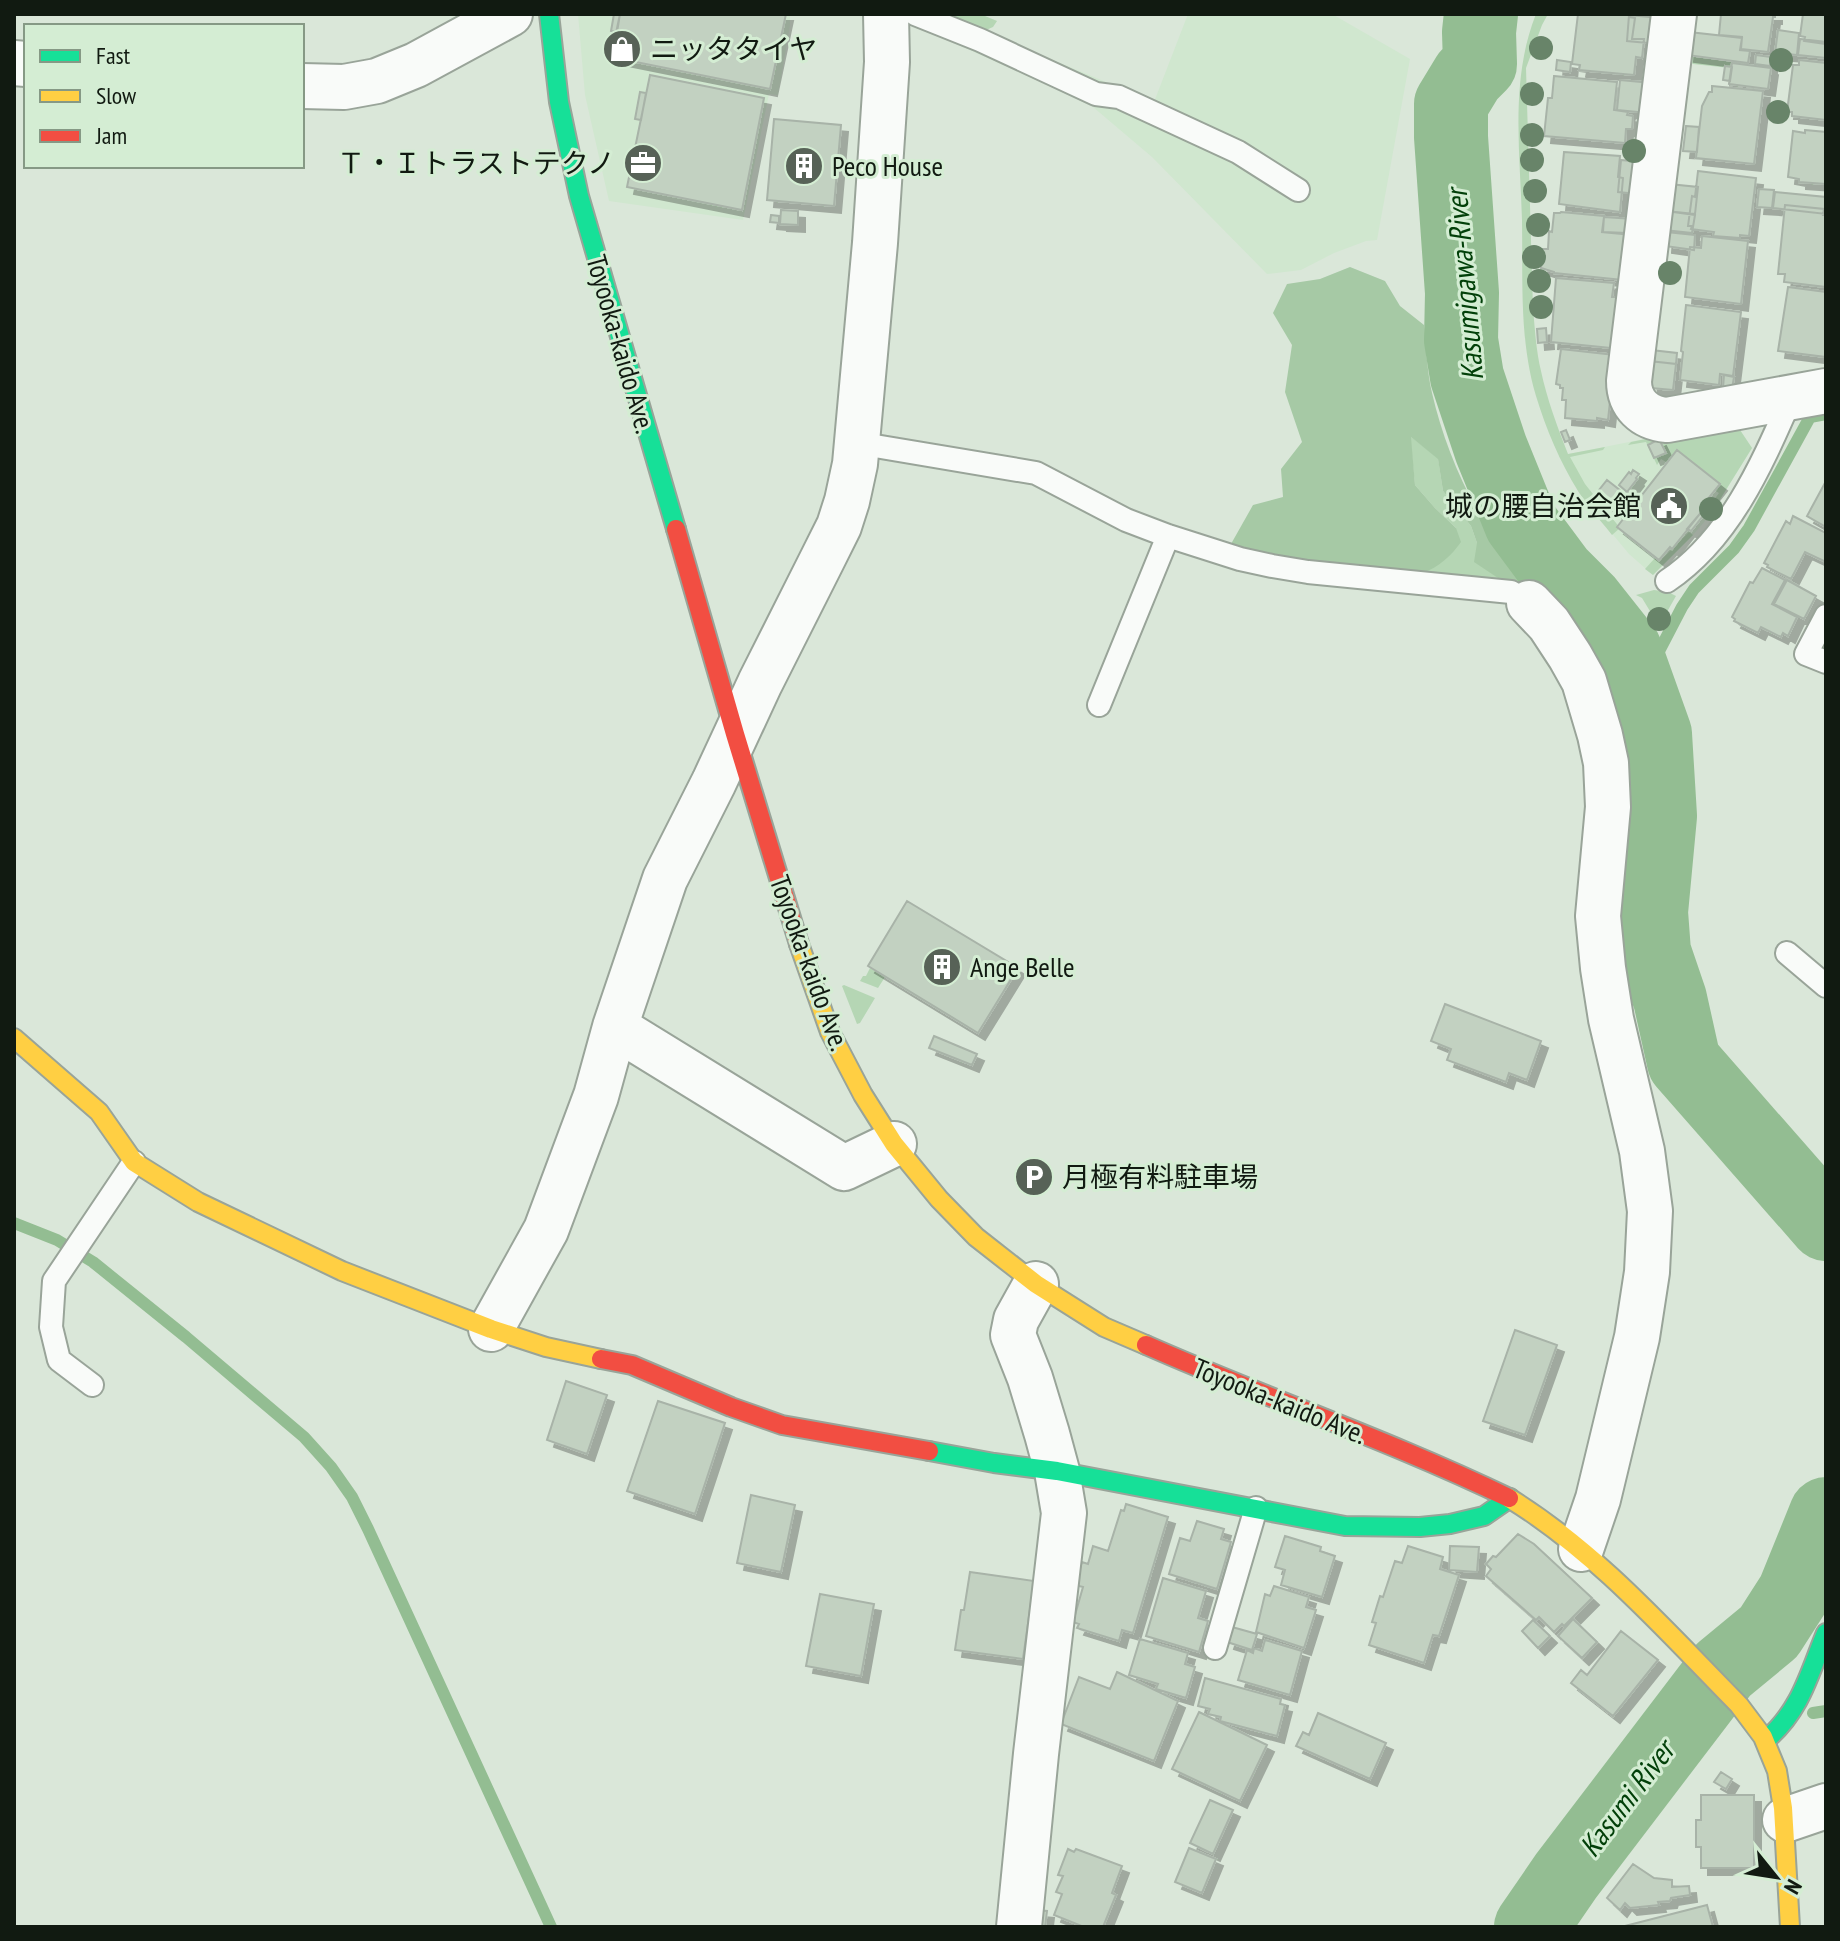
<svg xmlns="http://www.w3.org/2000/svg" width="1840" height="1941" viewBox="0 0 1840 1941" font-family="'PT Sans Narrow','Noto Sans JP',sans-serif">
	<defs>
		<filter id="shadow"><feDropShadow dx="7" dy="7" stdDeviation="0" flood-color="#0004"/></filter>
	</defs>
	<rect width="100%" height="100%" fill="#dae7d9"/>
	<path fill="#d0e7cf" d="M578 14H790V25L778 95 769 94 743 220 609 201 585 95Z
		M903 14H980L997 21 987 31 1024 48 1154 102 1188 14H1332L1410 59 1377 240 1366 241 1334 253 1301 270 1267 274 1152 157 1093 107 1045 84 914 25H904Z
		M1734 421 1752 448 1711 514 1693 535 1653 575 1629 554 1590 507 1579 492 1559 456Z"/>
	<path fill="#b5d6b4" d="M946 14H980L997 21 993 27 986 30Z
		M1536 14H1548L1542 25 1526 68 1533 309C1535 329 1536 350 1541 371 1547 399 1557 426 1568 454L1605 447 1603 450 1570 457 1585 484 1620 528 1612 535C1601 521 1588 507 1578 491 1560 462 1546 429 1536 396 1519 340 1523 278 1522 220 1520 151 1510 79 1536 14Z
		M1686 56 1731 62 1730 68 1693 64Z
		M1734 421 1752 448 1711 514 1706 511 1719 493 1661 459 1657 465 1646 442 1628 445 1631 442Z
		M1410 436 1438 458 1443 491 1471 526 1477 543 1504 582 1422 573 1437 565 1456 528 1435 508 1415 485Z
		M1689 532 1693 535 1653 575 1645 569 1655 558 1659 562Z
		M1654 590 1668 592 1676 596 1659 626 1642 598 1636 595Z
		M870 968 885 977 878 988 860 981 863 976H866Z
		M844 985 875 998 860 1023 857 1024 842 986Z"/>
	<path fill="#a6c9a5" d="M1350 267 1385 281 1400 306 1424 325C1426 347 1427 371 1432 393 1448 463 1483 531 1528 586L1504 582 1474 562 1477 543 1471 526 1443 491 1438 459 1411 437 1415 485 1435 508 1456 528 1461 542C1452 555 1438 568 1422 573 1405 577 1383 571 1366 569 1320 563 1276 557 1231 544L1253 505 1283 497 1281 469 1302 442 1285 392 1292 345 1273 313 1287 284 1320 279Z"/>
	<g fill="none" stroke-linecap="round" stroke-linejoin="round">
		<path stroke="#93bd92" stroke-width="12" d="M1636 678 1656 657 1682 607 1694 589 1734 549 1749 528 1810 417 1826 414
			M14 1223 57 1240 93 1262 186 1337 304 1437 331 1467 352 1497 368 1529 551 1927
			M1813 1713 1826 1711"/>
		<path stroke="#93bd92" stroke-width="74" d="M1481 14 1479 32 1480 64 1468 76 1451 104V137L1462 293 1461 340 1467 377 1491 449 1521 523 1559 574 1587 602 1625 650 1655 734 1660 816 1651 912 1654 952 1670 999 1684 1062 1826 1224
			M1531 1927 1566 1876 1723 1670 1769 1632 1794 1593 1826 1514"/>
	</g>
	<path fill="#c2d1c1" stroke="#a8b3a8" stroke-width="2" filter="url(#shadow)" d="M614 14H620L617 32 611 31Z
		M620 14H786L770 89 611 57Z
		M1578 14H1620L1629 15V17L1635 18 1632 39H1644L1642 58 1636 57 1634 75 1579 70 1580 65 1572 64Z
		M1721 14H1775V17H1773L1768 52 1741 49 1742 37 1719 35Z
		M1803 14H1826V44L1804 41 1805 37 1800 36Z
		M1629 15 1660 18 1658 44 1627 41Z
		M1778 30 1799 33 1797 55 1775 53Z
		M1689 32 1742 38 1740 50 1750 51 1748 63 1687 55Z
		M1800 39 1826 42V58L1798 55Z
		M1756 55 1771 57 1770 66 1755 64Z
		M1557 60 1571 62 1570 72 1556 70Z
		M1799 60 1826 63V120L1792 116V112H1787L1793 65H1799Z
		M1732 63 1771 68 1768 89 1729 84Z
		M1725 66 1732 67 1730 81 1723 80Z
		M650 75 764 98 742 210 627 187Z
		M1554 76 1617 82 1614 110 1628 112 1627 115 1633 116 1632 129H1626L1625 143 1544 136 1548 98H1552Z
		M1620 80 1652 83 1648 113 1617 110Z
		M1712 86 1763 91 1754 164 1696 158 1702 106 1709 92H1712Z
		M640 92 646 93 641 120 635 119Z
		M774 119 841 125 834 206 767 200Z
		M1686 126 1699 127 1697 152 1683 151Z
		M1805 130 1826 132V184L1799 182V179L1788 177 1793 131 1805 133Z
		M1564 152 1620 156 1618 177 1623 178 1620 212 1559 204Z
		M1621 160 1642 162 1638 194 1618 192Z
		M1698 171 1756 178 1749 236 1740 235V238L1713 236 1714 232 1691 229 1692 226H1688L1692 196 1695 197Z
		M1669 184 1698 187 1695 214 1666 211Z
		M1759 189 1774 190 1772 208 1757 207Z
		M1775 192 1826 197V214L1773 208Z
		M1785 205 1824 209 1823 215H1826V287L1784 282 1785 274H1778Z
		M781 210 798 211V225L780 224Z
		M1666 211 1695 215 1692 233 1664 230Z
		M1561 212 1604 216 1603 232 1626 233 1623 280 1554 273V272L1541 268 1542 249H1548L1549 231 1552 232 1554 213H1560Z
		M771 215 779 216V223L770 222Z
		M1604 217 1633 219 1632 235 1602 232Z
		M1666 232 1695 235 1694 250 1665 246Z
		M1702 236 1748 241 1741 304 1685 297 1690 247 1701 248Z
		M1556 278 1614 283 1612 297H1617L1611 348 1551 342Z
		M1788 287 1826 292V357L1778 351Z
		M1686 305 1741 312 1733 376 1720 374 1719 385 1680 380 1683 352 1681 351Z
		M1546 328 1547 342 1538 343 1537 329Z
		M1561 349 1615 355 1608 420 1597 418V421L1565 418 1566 400H1562L1563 388H1560V385L1556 384Z
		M1651 350 1677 353 1676 364 1649 361Z
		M1649 361 1676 364 1673 390 1651 388Z
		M1724 375 1734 377 1732 389 1723 388Z
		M1566 430 1570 440 1565 442 1561 432Z
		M1659 439 1666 453 1654 458 1648 445Z
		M1677 450 1720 484 1703 505 1705 507 1703 510 1672 549 1670 547 1659 560 1617 527Z
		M1633 470 1639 474 1636 478 1637 479 1627 492 1619 485 1629 472 1631 474Z
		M1607 480 1630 498 1619 514 1595 495Z
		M1826 481V527L1807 516Z
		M1703 510 1706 512 1691 531 1687 529Z
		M1793 516 1826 533V562L1805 552 1791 579 1767 567 1768 565 1764 563 1786 521 1790 524Z
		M1762 568 1785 580 1772 604 1797 617 1788 636 1783 633 1781 637 1761 627 1758 633 1734 621 1735 619 1732 617 1750 582 1753 583Z
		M1787 580 1816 596 1804 619 1774 604Z
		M907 901 1018 968 978 1033 868 966Z
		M1445 1004 1541 1041 1527 1080 1509 1073 1506 1082 1447 1060 1451 1049 1431 1041Z
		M934 1036 977 1054 972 1065 929 1048Z
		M1515 1330 1557 1345 1525 1435 1483 1421Z
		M566 1381 607 1395 587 1454 547 1440Z
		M658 1401 725 1423 695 1514 627 1491Z
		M751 1495 795 1505 781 1572 737 1563Z
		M1126 1504 1168 1517 1133 1633 1122 1630 1119 1641 1077 1628 1079 1624 1073 1622 1083 1587 1075 1585 1082 1562 1088 1564 1093 1546 1108 1551 1121 1510 1124 1511Z
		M1197 1521 1224 1529 1221 1539 1231 1542 1217 1589 1169 1574 1180 1538 1190 1541Z
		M1518 1534 1534 1544 1592 1598 1564 1626 1562 1624 1554 1632 1539 1617 1536 1620 1486 1576 1491 1569 1486 1564 1493 1556 1496 1557Z
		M1285 1536 1321 1547 1320 1551 1335 1556 1322 1597 1281 1585 1285 1570 1275 1567Z
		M1408 1546 1443 1557 1440 1569 1459 1575 1439 1636 1433 1635 1424 1663 1369 1645 1376 1623 1372 1622 1380 1596 1383 1597 1395 1561 1402 1563Z
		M1450 1546 1479 1547 1477 1572 1449 1570Z
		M970 1572 1034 1581 1023 1659 955 1650 961 1610H964Z
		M1163 1578 1206 1591 1198 1618 1208 1621 1199 1652 1146 1636Z
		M1274 1586 1309 1597 1306 1607 1316 1610 1304 1648 1256 1632 1265 1594 1270 1596Z
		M820 1594 874 1604 861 1676 806 1666Z
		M1573 1619 1597 1642 1582 1658 1558 1636Z
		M1533 1620 1550 1636 1538 1648 1522 1631Z
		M1232 1627 1257 1634 1252 1650 1227 1642Z
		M1621 1631 1658 1660 1613 1716 1571 1683 1581 1670 1587 1675Z
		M1140 1639 1188 1653 1185 1664 1195 1667 1186 1698 1156 1689 1158 1684 1129 1675Z
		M1265 1640 1302 1651 1290 1695 1238 1680 1247 1650 1253 1653 1254 1648 1262 1651Z
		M1117 1672 1178 1701 1154 1761 1061 1724 1079 1677 1110 1689Z
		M1205 1678 1281 1699 1280 1704 1285 1705 1277 1736 1220 1721 1221 1717 1208 1714 1210 1709 1198 1706Z
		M1199 1712 1267 1745 1240 1801 1172 1769Z
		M1318 1713 1386 1743 1370 1779 1296 1746 1303 1732 1309 1735Z
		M1721 1772 1732 1779 1726 1789 1714 1782Z
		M1701 1795H1754V1868H1701V1847H1696V1820H1701Z
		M1210 1800 1233 1810 1213 1854 1190 1843Z
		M1189 1848 1216 1859 1202 1893 1175 1882Z
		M1068 1849 1074 1852 1076 1849 1122 1866 1112 1893 1116 1895 1103 1927H1084L1054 1915 1062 1894 1056 1892 1063 1876 1058 1875Z
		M1633 1864 1654 1878 1672 1880V1887L1689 1886 1690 1895 1671 1898 1670 1901 1658 1902 1659 1905 1630 1908 1625 1903 1620 1910 1607 1898Z
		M1707 1905 1713 1927H1621Z
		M1036 1910 1047 1911 1045 1927H1034Z"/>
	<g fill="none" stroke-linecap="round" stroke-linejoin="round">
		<defs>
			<path id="lane" d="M915 14 980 40 1096 94 1119 97 1238 152 1298 190
				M857 443 1036 473 1126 520 1168 536 1240 559 1272 566 1308 572 1511 592 1529 603
				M1667 581C1730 539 1762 464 1791 398
				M1826 616 1806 654 1826 662
				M1099 705 1168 536
				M1787 953 1826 986
				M92 1385 59 1360 51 1327 54 1281 134 1162
				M1215 1648 1256 1508"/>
			<path id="street" d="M1674 14 1629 381C1629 404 1644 418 1667 420L1826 391
				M14 63 26 64
				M302 86 344 87 377 81 416 65 510 14
				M1529 603 1549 624 1570 656 1584 681 1600 735 1606 763 1608 807 1598 916 1603 968 1611 1019 1642 1151 1650 1211 1647 1272 1637 1337 1598 1499 1581 1549
				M615 1027 844 1168 894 1144
				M491 1329 546 1230 596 1096 615 1027 665 879 714 782 760 683 823 558 839 526 847 501 855 464 875 243 887 62 886 14
				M1785 1820 1826 1806
				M1019 1927 1036 1754 1064 1513 1057 1471 1047 1434 1030 1378 1013 1335 1016 1320 1036 1284"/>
			<path id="fast" d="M549 14 559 102 579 196 676 529
				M929 1451 994 1463 1057 1471 1345 1526 1420 1527 1450 1524 1484 1516 1510 1498
				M1766 1740C1801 1710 1809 1674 1826 1633"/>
			<path id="slow" d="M799 944 830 1032 863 1095 894 1144 939 1199 976 1237 1036 1284 1104 1327 1146 1345
				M14 1038 99 1112 134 1162 198 1202 342 1271 491 1329 546 1347 601 1359
				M1509 1498C1597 1552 1667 1632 1739 1705L1763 1737 1777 1771 1783 1808 1790 1927"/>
			<path id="jam" d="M676 529 735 734 799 944
				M1146 1345C1266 1398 1391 1441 1509 1498
				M601 1359 632 1365 731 1407 782 1425 929 1451"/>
		</defs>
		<use href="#lane" stroke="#99a499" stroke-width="26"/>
		<use href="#street" stroke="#99a499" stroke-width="48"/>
		<use href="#fast" stroke="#99a499" stroke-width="22"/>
		<use href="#slow" stroke="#99a499" stroke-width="22"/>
		<use href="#jam" stroke="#99a499" stroke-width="22"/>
		<use href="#lane" stroke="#f9fbf9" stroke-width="22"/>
		<use href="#street" stroke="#f9fbf9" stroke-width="44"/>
		<use href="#fast" stroke="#16e098" stroke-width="18"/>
		<use href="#slow" stroke="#ffcf43" stroke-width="18"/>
		<use href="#jam" stroke="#f24e42" stroke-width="18"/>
	</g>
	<g fill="#688469">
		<circle cx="1541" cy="48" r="12"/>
		<circle cx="1781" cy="60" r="12"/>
		<circle cx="1532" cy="94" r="12"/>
		<circle cx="1778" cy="112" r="12"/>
		<circle cx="1532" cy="135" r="12"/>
		<circle cx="1634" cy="151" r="12"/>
		<circle cx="1532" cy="160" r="12"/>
		<circle cx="1535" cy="191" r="12"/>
		<circle cx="1538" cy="225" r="12"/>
		<circle cx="1534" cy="257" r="12"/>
		<circle cx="1670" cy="273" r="12"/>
		<circle cx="1539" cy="281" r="12"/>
		<circle cx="1541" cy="307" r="12"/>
		<circle cx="1711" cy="509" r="12"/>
		<circle cx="1659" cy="619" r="12"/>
	</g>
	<defs>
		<symbol id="shop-disc" viewBox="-11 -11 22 22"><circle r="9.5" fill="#576257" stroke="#d4edd3"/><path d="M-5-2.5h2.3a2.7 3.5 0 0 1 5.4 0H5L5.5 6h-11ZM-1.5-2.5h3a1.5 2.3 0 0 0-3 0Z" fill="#fff"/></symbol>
		<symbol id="office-disc" viewBox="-11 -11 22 22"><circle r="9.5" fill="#576257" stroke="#d4edd3"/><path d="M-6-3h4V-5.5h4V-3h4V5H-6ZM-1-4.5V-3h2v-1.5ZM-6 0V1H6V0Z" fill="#fff"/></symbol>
		<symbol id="building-disc" viewBox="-11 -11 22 22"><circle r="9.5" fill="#576257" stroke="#d4edd3"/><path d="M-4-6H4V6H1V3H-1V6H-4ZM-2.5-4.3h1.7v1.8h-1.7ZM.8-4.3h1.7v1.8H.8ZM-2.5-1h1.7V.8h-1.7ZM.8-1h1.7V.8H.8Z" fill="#fff"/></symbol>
		<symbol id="civic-disc" viewBox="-11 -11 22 22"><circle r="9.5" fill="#576257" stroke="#d4edd3"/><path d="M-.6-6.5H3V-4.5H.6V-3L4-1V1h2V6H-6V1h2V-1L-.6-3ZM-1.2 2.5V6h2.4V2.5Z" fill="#fff"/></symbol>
		<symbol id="parking-disc" viewBox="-11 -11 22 22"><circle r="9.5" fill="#576257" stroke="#d4edd3"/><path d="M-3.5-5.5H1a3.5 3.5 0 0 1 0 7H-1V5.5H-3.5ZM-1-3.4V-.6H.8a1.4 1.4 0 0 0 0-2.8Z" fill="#fff"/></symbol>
	</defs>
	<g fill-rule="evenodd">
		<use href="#shop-disc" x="600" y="27" width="44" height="44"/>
		<use href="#office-disc" x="621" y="141" width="44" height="44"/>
		<use href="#building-disc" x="782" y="144" width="44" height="44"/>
		<use href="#civic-disc" x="1647" y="484" width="44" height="44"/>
		<use href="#building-disc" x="920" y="945" width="44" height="44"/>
		<use href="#parking-disc" x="1012" y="1155" width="44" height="44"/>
	</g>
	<g text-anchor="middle" stroke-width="6" stroke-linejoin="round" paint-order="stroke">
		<g font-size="28" fill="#111a11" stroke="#d4edd3" text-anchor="start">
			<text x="650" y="59">ニッタタイヤ</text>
			<text x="615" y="173" text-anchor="end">Ｔ・Ｉトラストテクノ</text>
			<text x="832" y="176">Peco House</text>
			<text x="1641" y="516" text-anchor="end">城の腰自治会館</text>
			<text x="970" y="977">Ange Belle</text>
			<text x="1062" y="1187">月極有料駐車場</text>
		</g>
		<g font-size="28" fill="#111a11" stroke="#d4edd3">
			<text transform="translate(621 344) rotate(74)" y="10">Toyooka-kaido Ave.</text>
			<text transform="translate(810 963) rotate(70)" y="10">Toyooka-kaido Ave.</text>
			<text transform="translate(1280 1401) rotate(22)" y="10">Toyooka-kaido Ave.</text>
		</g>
		<g font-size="30" font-style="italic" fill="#024009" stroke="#d4edd3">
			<text transform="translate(1465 285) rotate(-95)" y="10">Kasumigawa-River</text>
			<text transform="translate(1627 1799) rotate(-53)" y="10">Kasumi River</text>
		</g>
	</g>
	<rect width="1840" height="1941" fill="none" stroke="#111a11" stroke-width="32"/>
	<rect x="24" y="24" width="280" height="144" fill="#d4edd3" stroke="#869985" stroke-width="2"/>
	<rect x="40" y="50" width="40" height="12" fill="#16e098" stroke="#869985" stroke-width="2"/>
	<text x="96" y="64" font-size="24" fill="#111a11">Fast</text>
	<rect x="40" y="90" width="40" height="12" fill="#ffcf43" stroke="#869985" stroke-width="2"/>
	<text x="96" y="104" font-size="24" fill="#111a11">Slow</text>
	<rect x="40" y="130" width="40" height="12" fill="#f24e42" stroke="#869985" stroke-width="2"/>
	<text x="96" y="144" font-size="24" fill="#111a11">Jam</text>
	<g transform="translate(1776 1877) rotate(120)" stroke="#d4edd3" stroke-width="6" paint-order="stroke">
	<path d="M0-6L14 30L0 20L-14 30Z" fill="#111a11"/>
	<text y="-12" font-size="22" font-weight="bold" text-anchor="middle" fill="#111a11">N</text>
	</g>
</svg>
